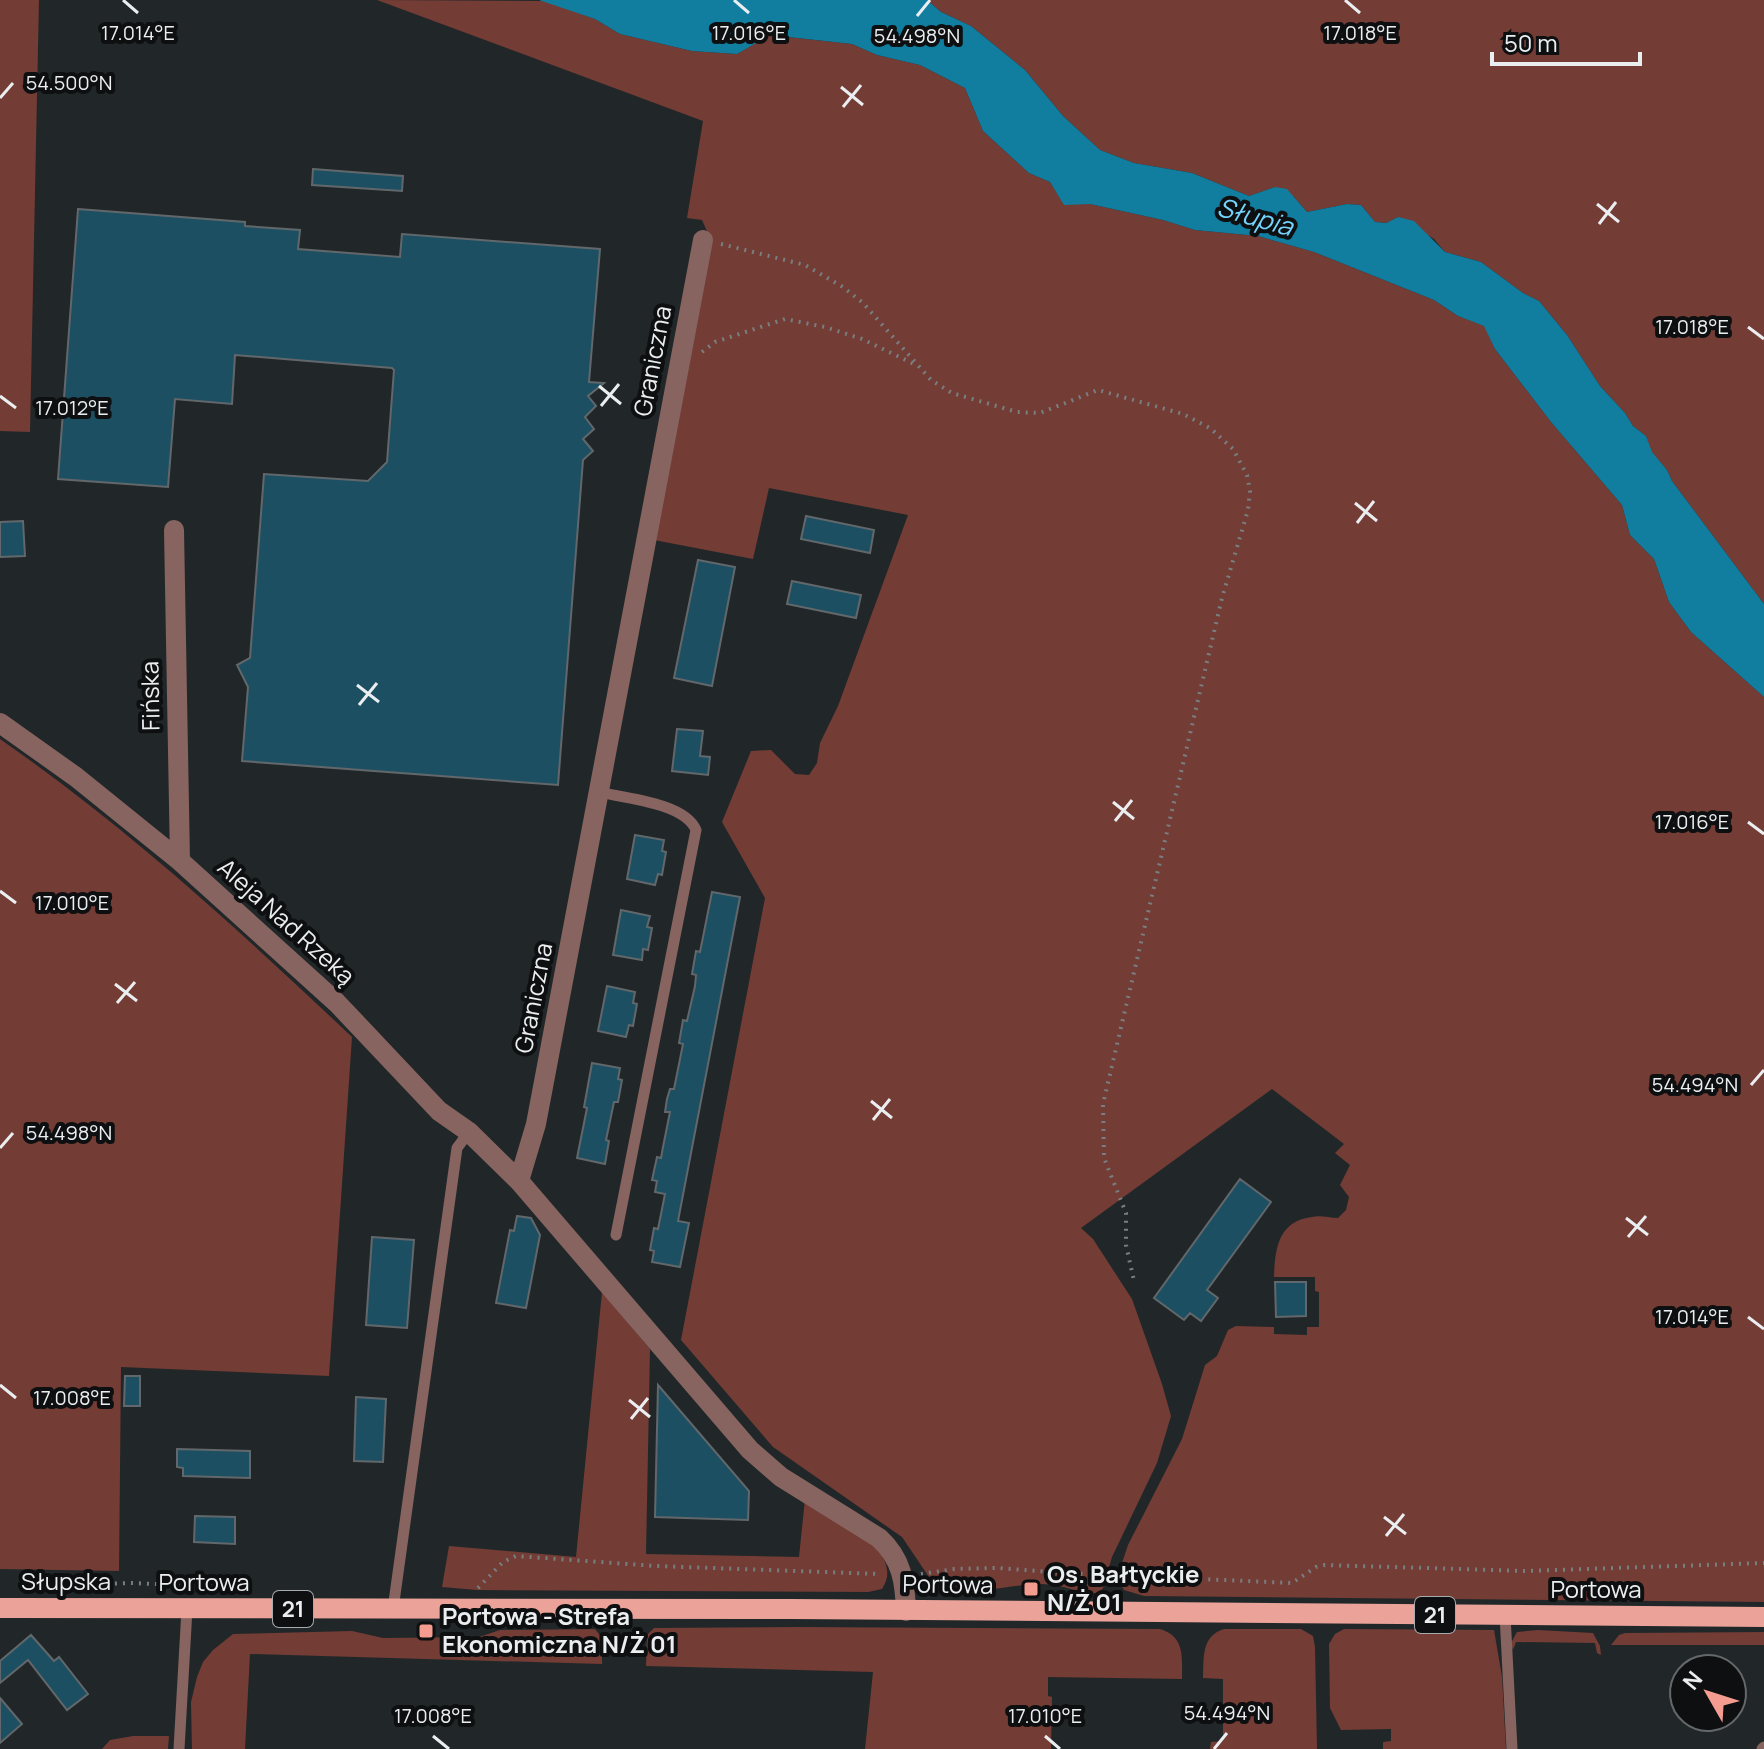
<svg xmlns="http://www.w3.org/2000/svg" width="1764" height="1749" viewBox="0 0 1764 1749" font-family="Manrope,sans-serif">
	<rect width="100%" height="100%" fill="#212729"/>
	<path fill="#733c35" d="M0 0H39L30 432 0 431Z
		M377 0 545 1 595 19 620 34 692 51 737 54 769 35 852 44 877 55 920 65 965 88 983 131 1029 173 1050 182 1064 204H1090L1163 220 1195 230 1258 236 1314 252 1434 300 1458 316 1485 326 1495 349 1551 422 1622 505 1630 535 1654 559 1669 602 1691 632 1764 697V1602L1144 1596 1124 1590 1119 1582 1122 1563 1128 1545 1182 1439 1205 1365 1217 1356 1228 1330 1236 1326 1274 1327V1334L1307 1335V1327H1319V1292L1315 1291V1277H1274C1275 1249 1278 1221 1312 1217 1320 1215 1329 1218 1338 1218L1346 1210 1349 1197 1340 1185 1350 1165 1335 1153 1344 1144 1272 1089 1081 1228 1093 1239 1132 1299 1162 1384 1171 1416 1157 1463 1112 1557 1103 1588 1099 1593C1080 1594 1061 1584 1042 1584 1010 1584 964 1599 935 1586L902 1537 773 1447 681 1340 765 898 722 822 751 751 771 750 795 774 809 775 817 763 820 743 838 706 908 515 769 488 753 559 654 540 710 238 702 220 687 218 703 121Z
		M927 0H1764V604L1672 481 1667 470 1651 452 1646 436 1633 426 1625 413 1600 386 1567 335 1539 301 1523 293 1481 262 1445 252 1434 239 1398 217 1386 223 1375 222 1361 205 1347 204 1307 212 1294 197 1275 187 1249 196 1192 173 1134 163 1100 150 1063 116 1025 70 971 26 941 12Z
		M0 739C127 827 240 931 352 1037L329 1376 121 1367 119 1571 0 1569Z
		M602 1292 650 1349 646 1554 799 1557 805 1499C831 1516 908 1550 882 1589L868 1592 477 1590 442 1587 449 1546 576 1557Z
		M799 1627 1160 1629C1185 1637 1182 1656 1182 1679L1048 1677V1696L1052 1697 1051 1749H865L873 1672 646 1666 647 1635 654 1628Z
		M595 1629 602 1638V1664L250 1654 245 1749H192L191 1702 197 1677 203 1662 213 1650 233 1634 352 1631 383 1638 479 1637 500 1630Z
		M1224 1629H1301L1313 1636 1315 1647 1317 1749H1210L1211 1742 1223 1741V1679L1203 1678C1204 1658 1201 1636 1224 1629Z
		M1344 1629 1494 1630 1502 1677 1506 1749H1383V1742L1391 1741V1729L1341 1730 1330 1708 1329 1644 1335 1634Z
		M1538 1630 1593 1633 1600 1646 1601 1655 1597 1653 1595 1643 1516 1642 1513 1650 1511 1643 1517 1632Z
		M1764 1632V1645H1611L1619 1635 1625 1633Z
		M133 1736H169L168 1749H102L110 1740Z"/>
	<path fill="#117ea0" d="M539 0H927L941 12 971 26 1025 70 1063 116 1100 150 1134 163 1192 173 1249 196 1275 187 1287 189 1307 212 1347 204 1361 205 1375 222 1386 223 1398 217 1414 221 1445 252 1481 262 1523 293 1539 301 1567 335 1600 386 1625 413 1633 426 1646 436 1652 452 1667 470 1672 481 1764 604V697L1691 632 1669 602 1654 559 1630 535 1622 505 1551 422 1495 349 1484 326 1458 316 1434 300 1314 252 1258 236 1195 230 1163 220 1090 204 1064 205 1050 182 1029 173 983 131 965 88 920 65 877 55 852 44 770 35 737 54 692 51 620 34 595 19Z"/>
	<path fill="#1d4f62" stroke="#61676a" stroke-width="2" d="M313 169 403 176 402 191 312 185Z
		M78 209 245 222V226L300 230 298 249 400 257 402 234 600 249 589 382 604 383 588 396 596 406 585 417 594 429 583 439 593 451 583 460 558 785 242 761 248 687 237 665 250 658 264 474 368 481 387 462 394 370 392 368 235 355 232 404 175 399 168 487 58 479Z
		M806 516 874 530 870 553 801 539Z
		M23 521 25 556 0 557V522Z
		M698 560 735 567 712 686 674 678Z
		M792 581 861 595 856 618 787 604Z
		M677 729 703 731 700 756 710 757 708 775 672 771Z
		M635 835 664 840 662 851 666 852 662 875 658 874 655 885 627 879Z
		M712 892 740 897 678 1221 689 1223 680 1267 652 1262 654 1251 650 1250 654 1228 658 1229 665 1194 655 1192 657 1181 652 1180 657 1157 661 1158 663 1147 670 1112H665L667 1099 670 1089H674L683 1044 679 1043 683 1020 687 1021 695 986 696 975 692 974 696 951 700 952Z
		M621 910 650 916 647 927 652 928 648 950 643 949 642 960 613 955Z
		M607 986 635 992 633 1003 637 1004 633 1026 629 1025 626 1037 598 1031Z
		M592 1063 620 1068 618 1079 622 1080 618 1102H614L606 1140 609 1141 605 1164 577 1158 587 1108 584 1107Z
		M1240 1179 1271 1202 1207 1290 1218 1298 1201 1321 1190 1313 1184 1320 1154 1298Z
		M517 1216 531 1218 540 1235 526 1308 496 1303 510 1230 514 1231Z
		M372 1237 414 1240 407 1328 366 1325Z
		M1275 1282H1306V1316L1276 1317Z
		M125 1376H140V1406H124Z
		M658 1385 749 1491 748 1520 655 1517Z
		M356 1397 386 1399 383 1462 354 1461Z
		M177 1449 250 1451V1478L183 1476V1468L177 1467Z
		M195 1516 235 1517V1544L194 1542Z
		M31 1635 54 1661 59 1657 88 1694 67 1710 28 1660 0 1683V1661Z
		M0 1698 22 1724 0 1743Z"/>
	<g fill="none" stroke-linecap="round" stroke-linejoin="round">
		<path stroke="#797e80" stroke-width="4" stroke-dasharray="2 6" stroke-linecap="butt" d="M721 244 805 265 843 287 863 303 931 380 952 393 1017 412 1040 413 1098 390 1183 414 1210 428 1233 449 1247 475 1250 491 1248 510 1222 598 1103 1104 1104 1158 1126 1213V1245L1134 1281
			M702 352 715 342 785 319 825 327 862 339 914 364
			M921 1574 954 1569 998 1568 1065 1573 1292 1583 1316 1567 1325 1565 1526 1571 1764 1563
			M35 1586 130 1583 230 1587
			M478 1588 503 1562 516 1556 656 1566 880 1574"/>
		<path stroke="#87645f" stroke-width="11" d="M598 792C625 798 685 803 696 830L616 1235
			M393 1609 457 1148 469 1132
			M1505 1615 1512 1749
			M179 1749 187 1609
			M1762 1749 1764 1747"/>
		<path stroke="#87645f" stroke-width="20" d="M174 530 180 861
			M0 723 76 777 180 861 337 1003 439 1111 469 1132 519 1181 750 1450 781 1477 879 1538C902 1559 905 1582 906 1611
			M519 1181 536 1124 703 240"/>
		<path stroke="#eaa299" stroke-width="20" d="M0 1608 792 1609 1764 1617"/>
	</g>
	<path fill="none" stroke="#eaeef0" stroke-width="3" d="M123 0 138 13M734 0 749 13M1345 0 1360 13M917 16 930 0M841 87 863 105M0 98 13 83M843 107 861 85M1597 204 1619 222M1599 224 1616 202M1748 327 1764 339M599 386 621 404M0 396 16 408M601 406 619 384M1355 503 1377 521M1357 523 1374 501M357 685 379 702M359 705 377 683M1113 802 1134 819M1115 821 1132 800M1748 822 1764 834M0 891 16 903M115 984 137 1001M117 1003 135 982M1751 1085 1764 1070M871 1101 892 1118M873 1120 890 1099M0 1148 13 1133M1626 1218 1648 1235M1628 1237 1646 1216M1748 1317 1764 1329M0 1385 16 1398M629 1400 650 1417M631 1419 648 1398M1384 1517 1406 1534M1386 1536 1404 1514M433 1736 449 1749M1045 1736 1060 1749M1214 1749 1227 1733"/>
	<g fill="#f59c91" stroke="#0d0f10" stroke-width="3">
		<rect x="1023" y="1581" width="16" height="16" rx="4"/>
		<rect x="418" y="1623" width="16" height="16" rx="4"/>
	</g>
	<g text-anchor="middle" stroke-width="8" stroke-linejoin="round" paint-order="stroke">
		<g fill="#0d0f10" stroke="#a8abad" stroke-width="2">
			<rect x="273" y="1591" width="40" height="36" rx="6"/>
			<rect x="1415" y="1597" width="40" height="36" rx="6"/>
		</g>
		<g font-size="22" font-weight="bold" fill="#eaeef0">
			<text x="293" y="1617">21</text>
			<text x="1435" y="1623">21</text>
		</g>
		<g font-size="24" fill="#eaeef0" stroke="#0d0f10">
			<text transform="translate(653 361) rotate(-79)" y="8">Graniczna</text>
			<text transform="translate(151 696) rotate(-91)" y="8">Fińska</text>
			<text transform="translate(286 922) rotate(42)" y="8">Aleja Nad Rzeką</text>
			<text transform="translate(534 998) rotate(-79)" y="8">Graniczna</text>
			<text x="66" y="1590">Słupska</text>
			<text x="204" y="1591">Portowa</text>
			<text transform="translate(948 1585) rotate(1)" y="8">Portowa</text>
			<text x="1596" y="1598">Portowa</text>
		</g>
		<g font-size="24" font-weight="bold" fill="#eaeef0" stroke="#0d0f10" text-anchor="start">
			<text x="1047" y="1583">Os. Bałtyckie<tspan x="1047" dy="28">N/Ż 01</tspan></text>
			<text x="442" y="1625">Portowa - Strefa<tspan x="442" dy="28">Ekonomiczna N/Ż 01</tspan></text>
		</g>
		<g font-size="26" font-style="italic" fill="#74d4fb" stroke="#0d0f10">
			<text transform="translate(1255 217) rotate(16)" y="9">Słupia</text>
		</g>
	</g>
	<g font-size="20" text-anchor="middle" fill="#eaeef0" stroke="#0d0f10" stroke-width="8" stroke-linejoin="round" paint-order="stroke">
		<text x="138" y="40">17.014°E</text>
		<text x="749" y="40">17.016°E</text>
		<text x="1360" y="40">17.018°E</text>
		<text x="917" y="43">54.498°N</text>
		<text x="69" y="90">54.500°N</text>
		<text x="1692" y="334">17.018°E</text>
		<text x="72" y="415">17.012°E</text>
		<text x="1692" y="829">17.016°E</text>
		<text x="72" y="910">17.010°E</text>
		<text x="1695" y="1092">54.494°N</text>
		<text x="69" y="1140">54.498°N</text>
		<text x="1692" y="1324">17.014°E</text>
		<text x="72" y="1405">17.008°E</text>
		<text x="1227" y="1720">54.494°N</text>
		<text x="433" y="1723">17.008°E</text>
		<text x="1045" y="1723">17.010°E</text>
	</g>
	<g transform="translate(1708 1693) rotate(309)"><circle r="38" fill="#0d0f10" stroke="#65686a" stroke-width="2"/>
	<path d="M0-6L14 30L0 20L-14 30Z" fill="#f59c91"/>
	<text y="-12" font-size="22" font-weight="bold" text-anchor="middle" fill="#eaeef0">N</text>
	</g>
	<path d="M1492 52v12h148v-12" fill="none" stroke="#eaeef0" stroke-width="4"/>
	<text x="1504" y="52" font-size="24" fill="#eaeef0" stroke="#0d0f10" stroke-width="6" paint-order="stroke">50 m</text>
</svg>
